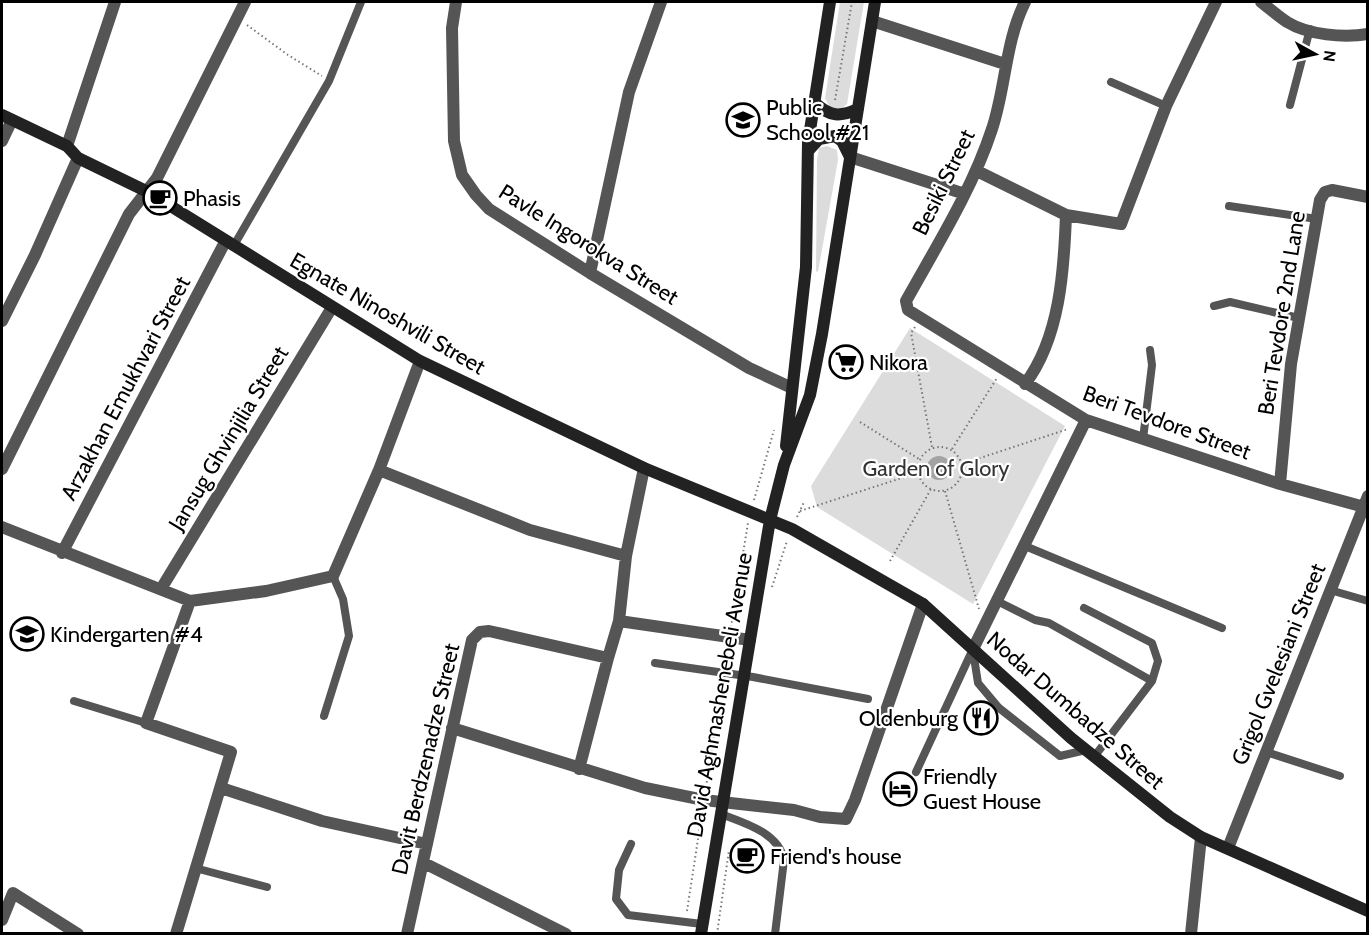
<svg xmlns="http://www.w3.org/2000/svg" width="1369" height="935" viewBox="0 0 1369 935" font-family="Cabin,sans-serif">
	<rect width="100%" height="100%" fill="#fff"/>
	<path fill="#dcdcdc" d="M840 2H864L847 104 840 110 830 108 825 98Z
		M827 146 837 150 838 160 818 272 816 271 817 160 819 148Z
		M910 328 1065 426 973 604 817 507 811 486Z"/>
	<path fill="#a3a3a3" d="M927 468a12 12 0 1 1 24 0a12 12 0 1 1-24 0Z"/>
	<g fill="none" stroke-linecap="round" stroke-linejoin="round">
		<path stroke="#777" stroke-width="2" stroke-dasharray="1.5 3" stroke-linecap="butt" d="M247 25 288 55 322 76
			M835 100 852 2
			M915 327 911 333 932 447
			M860 422 919 459
			M918 469a22 22 0 1 1 44 0a22 22 0 1 1-44 0Z
			M952 449 997 378
			M962 464 1068 429
			M945 491 979 609
			M754 500 774 430
			M800 511 917 473
			M797 517 804 502
			M890 561 931 489
			M772 587 787 541
			M731 627 748 523
			M725 662 727 650
			M706 787 722 683
			M687 911 702 813
			M717 934 729 850"/>
		<path stroke="#555" stroke-width="8" d="M1111 82 1166 106
			M1290 105 1310 29
			M1229 206 1317 219
			M233 247 329 81 361 2
			M1214 306 1230 302 1299 318
			M1143 439 1152 365 1150 350
			M1025 546 1222 628
			M1330 590 1368 601
			M997 601 1035 620 1049 623 1152 681
			M1084 608 1152 643 1158 661 1152 681 1094 757
			M973 651 978 683 999 708 1060 756 1086 750
			M655 663 753 677 868 699
			M74 701 146 723
			M324 716 349 636 343 599 333 576
			M1266 752 1340 776
			M916 772 972 651
			M721 814C745 823 779 833 784 860L775 934
			M631 844 619 870 616 899 628 915 702 924
			M195 868 267 887"/>
		<path stroke="#555" stroke-width="12" d="M456 2 452 28 454 141 462 175 476 195 489 209 590 273 749 368 792 388
			M1025 2C1005 42 1006 87 992 129 972 190 937 245 906 301L908 310 1086 420 1280 484 1368 508
			M1261 2C1269 8 1278 16 1287 22 1308 35 1344 38 1368 34
			M872 21 1005 64
			M2 141 12 120
			M67 146 115 2
			M850 157 965 194
			M977 171 1066 215 1121 224 1166 106 1216 2
			M590 273 629 92 661 2
			M2 321 35 255 78 158
			M1025 384C1060 338 1064 270 1066 215
			M379 470 530 530 626 556
			M1280 484 1291 364 1320 200 1325 192 1332 190 1368 197
			M2 527 190 601
			M62 553 225 242
			M161 589 331 309
			M619 621 750 640
			M973 649 1086 420
			M452 728 645 788 704 800 794 810 820 817 846 819 855 800 923 604
			M579 769 608 658
			M221 788 322 821 427 844
			M1228 848 1368 496
			M424 863 566 934
			M2 920 13 893 78 934
			M176 934 231 752 146 723 190 601 266 591 333 576 379 470 420 361
			M407 934 472 640 480 632 489 631 608 658 619 621 626 556 644 468
			M1191 934 1201 837"/>
		<path stroke="#555" stroke-width="12" d="M2 469 129 214 157 178 245 2"/>
		<path stroke="#222" stroke-width="12" d="M815 103C830 117 840 117 858 109
			M2 115 67 146 78 158 148 192 420 361 644 468 792 529 923 604 1071 738 1170 817 1201 837 1368 911
			M808 151 819 139 835 136 842 141 850 157
			M786 446 806 267 808 143 830 2
			M701 934 770 520 784 465 810 395 822 334 875 2"/>
	</g>
	<defs>
		<symbol id="school-ring" viewBox="-11 -11 22 22"><circle r="9.5" fill="#fff" stroke="#000" stroke-width="1.5"/><path d="M0-5L7-2L0 1L-7-2ZM-4 1L0 2.5L4 1V4Q0 6-4 4Z" fill="#000"/></symbol>
		<symbol id="cafe-ring" viewBox="-11 -11 22 22"><circle r="9.5" fill="#fff" stroke="#000" stroke-width="1.5"/><path d="M-5.5-4.5H6V0H3Q3 3.5 0 3.5H-2.5Q-5.5 3.5-5.5 0ZM3-3.2v2h1.7v-2ZM-6 4.5H4V6H-6Z" fill="#000"/></symbol>
		<symbol id="supermarket-ring" viewBox="-11 -11 22 22"><circle r="9.5" fill="#fff" stroke="#000" stroke-width="1.5"/><path d="M-6-5.5h2.5l.6 2H6L4.5 2H-2.5L-4.4-4H-6ZM-1.5 3.2a1.3 1.3 0 1 0 .1 0ZM3 3.2a1.3 1.3 0 1 0 .1 0Z" fill="#000"/></symbol>
		<symbol id="restaurant-ring" viewBox="-11 -11 22 22"><circle r="9.5" fill="#fff" stroke="#000" stroke-width="1.5"/><path d="M-5-6h1v4h1v-4h1v4h1v-4h1v5L-1.5 .5V6h-2V.5L-5-1ZM5-6V6H3V1.5H1.5Q1.5-4 5-6Z" fill="#000"/></symbol>
		<symbol id="hotel-ring" viewBox="-11 -11 22 22"><circle r="9.5" fill="#fff" stroke="#000" stroke-width="1.5"/><path d="M-6-4.5h1.5V1H6V5H4.5V3h-9V5H-6ZM-4 0a1.8 1.8 0 1 1 3.6 0ZM.5 0V-2.5h3Q6-2.5 6 0Z" fill="#000"/></symbol>
	</defs>
	<g fill-rule="evenodd">
		<use href="#school-ring" x="724" y="101" width="38" height="38"/>
		<use href="#cafe-ring" x="141" y="179" width="38" height="38"/>
		<use href="#supermarket-ring" x="827" y="343" width="38" height="38"/>
		<use href="#school-ring" x="8" y="615" width="38" height="38"/>
		<use href="#restaurant-ring" x="962" y="699" width="38" height="38"/>
		<use href="#hotel-ring" x="881" y="770" width="38" height="38"/>
		<use href="#cafe-ring" x="728" y="837" width="38" height="38"/>
	</g>
	<g text-anchor="middle" stroke-width="4.5" stroke-linejoin="round" paint-order="stroke">
		<g font-size="22" fill="#000" stroke="#fff" text-anchor="start">
			<text x="766" y="115">Public<tspan x="766" dy="25">School #21</tspan></text>
			<text x="183" y="206">Phasis</text>
			<text x="869" y="370">Nikora</text>
			<text x="50" y="642">Kindergarten #4</text>
			<text x="958" y="726" text-anchor="end">Oldenburg</text>
			<text x="923" y="784">Friendly<tspan x="923" dy="25">Guest House</tspan></text>
			<text x="770" y="864">Friend's house</text>
		</g>
		<g font-size="22" fill="#000" stroke="#fff">
			<text transform="translate(943 182) rotate(-64)" y="8">Besiki Street</text>
			<text transform="translate(589 244) rotate(32)" y="8">Pavle Ingorokva Street</text>
			<text transform="translate(388 313) rotate(30)" y="8">Egnate Ninoshvili Street</text>
			<text transform="translate(1281 313) rotate(-81)" y="8">Beri Tevdore 2nd Lane</text>
			<text transform="translate(125 388) rotate(-62)" y="8">Arzakhan Emukhvari Street</text>
			<text transform="translate(1167 422) rotate(20)" y="8">Beri Tevdore Street</text>
			<text transform="translate(228 438) rotate(-59)" y="8">Jansug Ghvinjilia Street</text>
			<text transform="translate(1278 664) rotate(-68)" y="8">Grigol Gvelesiani Street</text>
			<text transform="translate(719 695) rotate(-80)" y="8">David Aghmashenebeli Avenue</text>
			<text transform="translate(1076 710) rotate(41)" y="8">Nodar Dumbadze Street</text>
			<text transform="translate(425 759) rotate(-77)" y="8">Davit Berdzenadze Street</text>
		</g>
		<g font-size="22" fill="#333" stroke="#fff">
			<text x="936" y="476">Garden of Glory</text>
		</g>
	</g>
	<rect width="1369" height="935" fill="none" stroke="#000000" stroke-width="6"/>
	<g transform="translate(1315 54) rotate(98)" stroke="#ffffff" stroke-width="4.5" paint-order="stroke">
	<path d="M0-4.5L10 22L0 15L-10 22Z" fill="#000000"/>
	<text y="-9" font-size="16" font-weight="bold" text-anchor="middle" fill="#000000">N</text>
	</g>
</svg>
